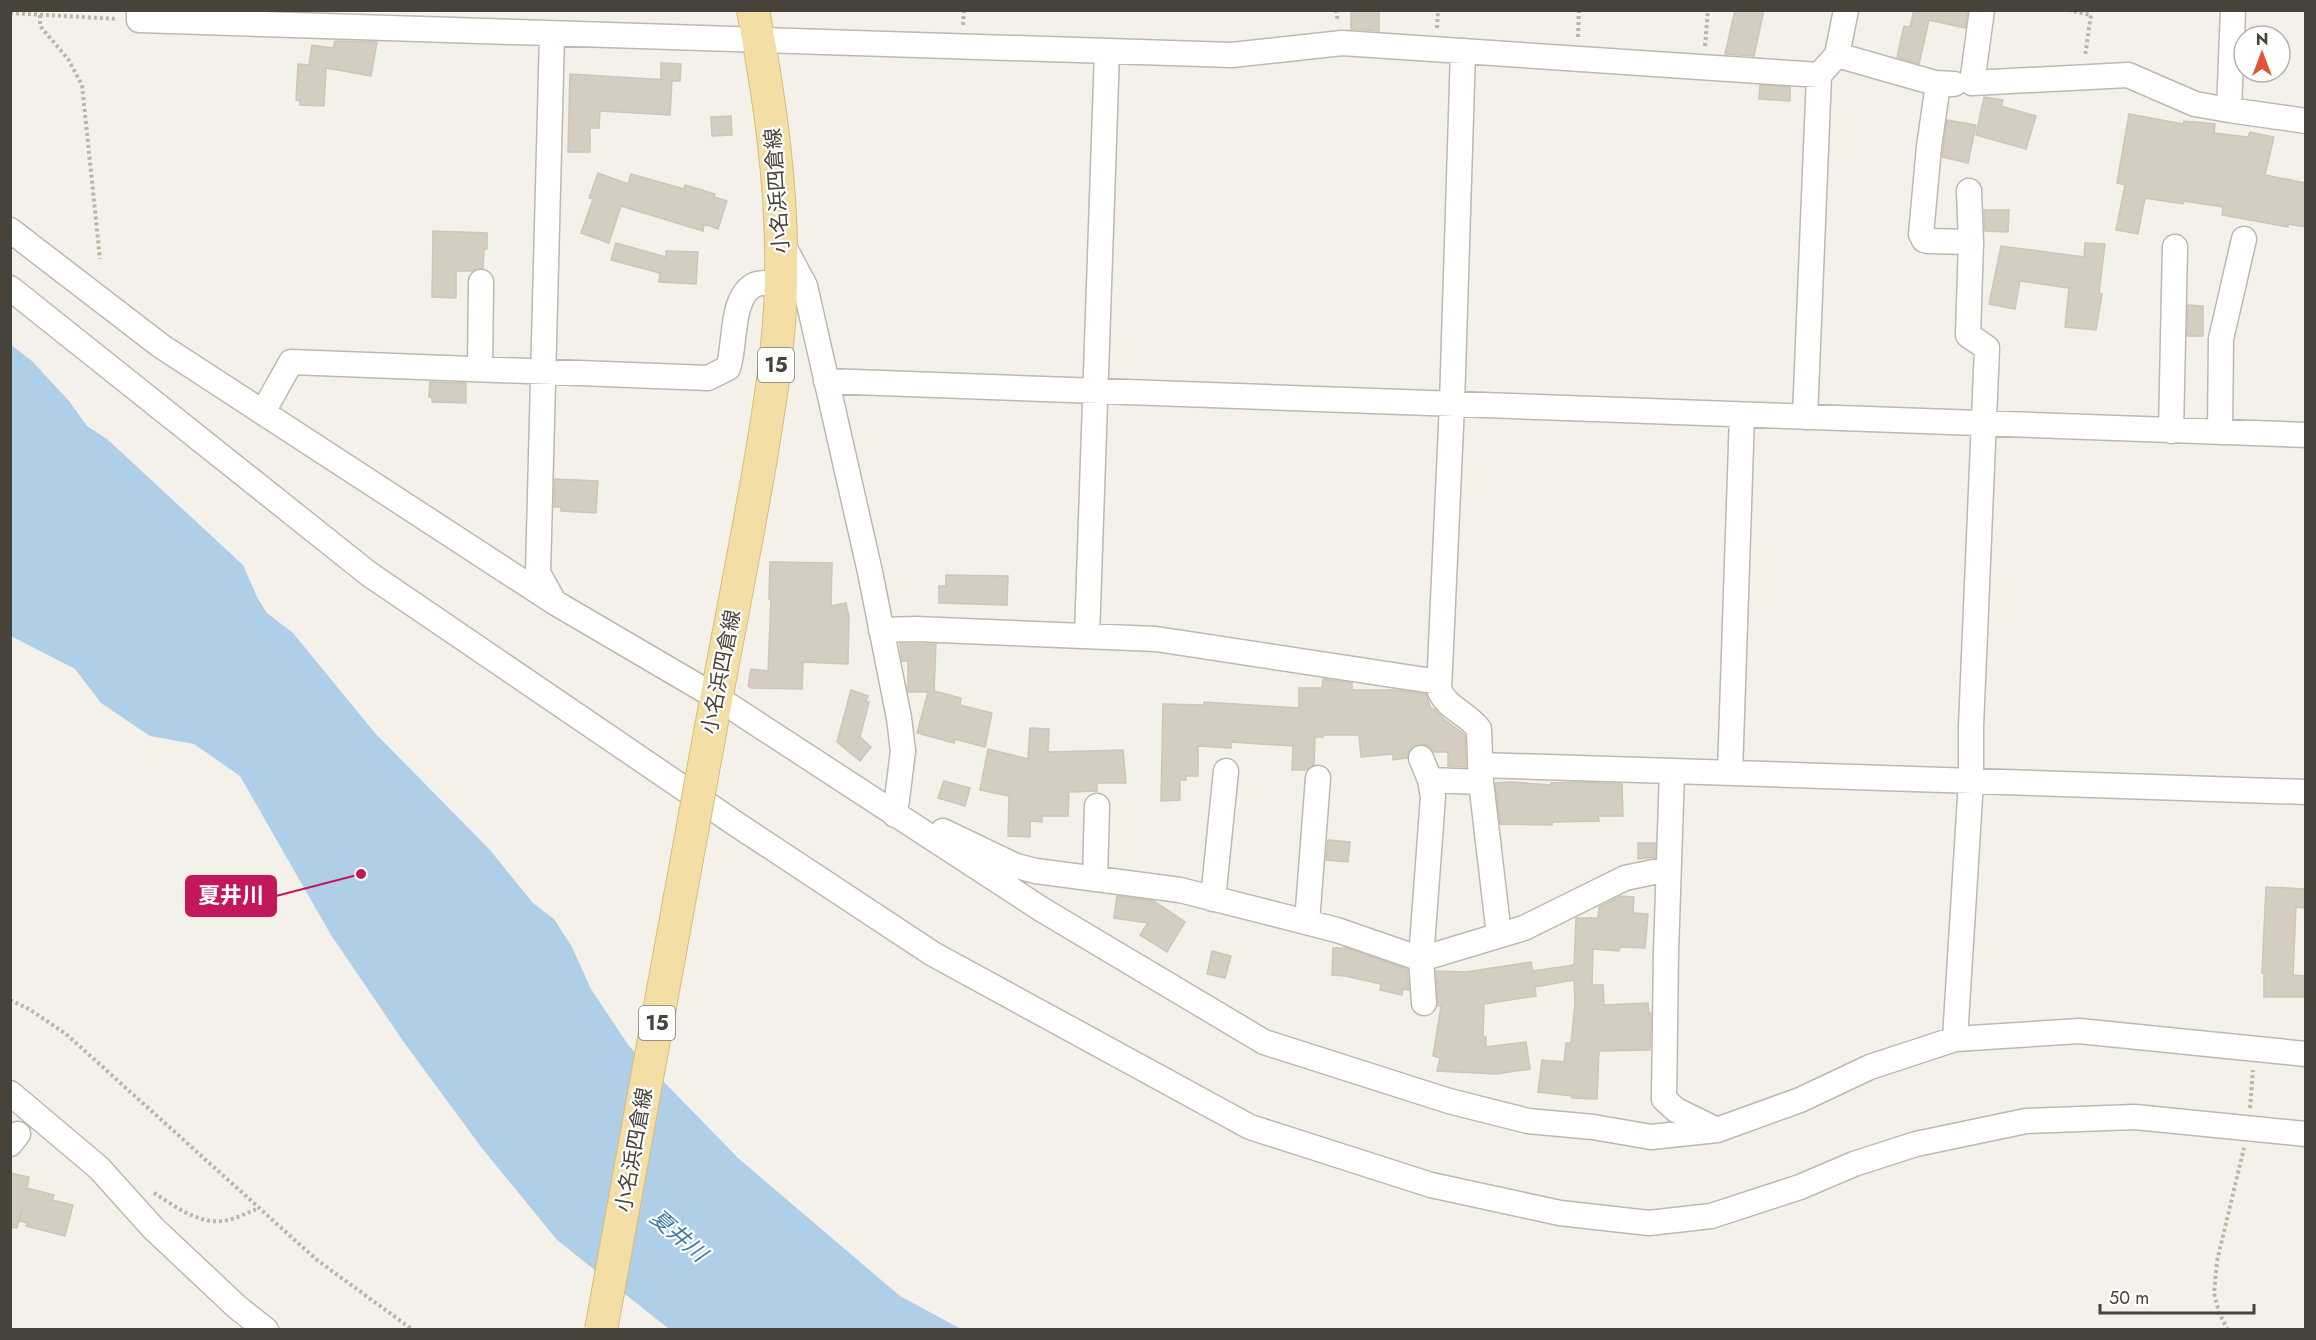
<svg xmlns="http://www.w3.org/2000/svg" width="2316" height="1340" viewBox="0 0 2316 1340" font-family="Jost,'Noto Sans JP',sans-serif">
	<rect width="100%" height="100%" fill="#f4f1eb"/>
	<path fill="#afcfe9" d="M10 344 32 361 69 401 87 426 107 439 243 565 258 599 267 613 293 633 375 733 490 850 533 903 554 919 572 947 591 989 629 1046 738 1158 900 1296 961 1329H669L557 1240 481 1147 403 1041 331 935 240 776 194 744 150 736 101 703 75 669 11 636Z"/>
	<path fill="#d4cec2" stroke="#cec5b6" stroke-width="1.5" d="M1351 10H1379V31L1351 29Z
		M1735 10H1764L1754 56 1725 54Z
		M1914 10H1968L1965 28 1929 20 1919 64 1897 57 1904 26 1910 27Z
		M335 41 377 42 371 76 326 68 324 106 300 105V101L296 100 298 64 309 65 312 45 333 48Z
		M661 63 681 64 680 81H672L670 115 600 111 599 128H590V152H568L570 74 668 80H661Z
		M1760 85 1790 87V101L1759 99Z
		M1984 97 2003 100 2001 106 2036 116 2026 149 1976 135Z
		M2129 114 2183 124 2184 121 2215 124 2214 133 2248 137 2250 132 2274 137 2265 175 2306 183V227L2288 224V227L2222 215 2223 207 2184 201 2183 204 2145 198 2138 234 2116 230 2125 185 2117 183Z
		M731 116 732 135 712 136 711 117Z
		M1947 120 1976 125 1968 163 1942 157Z
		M598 173 628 184 631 174 684 189 685 185 715 194 714 197 727 201 718 229 704 224 703 231 621 206 609 243 581 233 593 199 589 198Z
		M1984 210H2009L2008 232 1985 231Z
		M433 231 487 233V249H484L483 268 472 271H456V298L432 297Z
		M616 243 666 257V251L698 252 696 284 659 282 660 273 611 260Z
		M2085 243 2105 244 2099 293 2102 294 2096 330 2065 327 2069 288 2020 281 2015 309 1989 304 2001 246 2084 257Z
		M2188 305 2203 306V336H2187Z
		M430 382 466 383V403L432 402V397H429Z
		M555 479 598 481 596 513 561 511V507H554Z
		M770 562 832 563 831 606 846 603 849 617 848 664 803 662 802 689 751 688 748 686 751 669 768 671 771 599H769Z
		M946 575 1008 576 1007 605 939 603V586H946Z
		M900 644H936L934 691 961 698 960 705 992 713 985 747 955 739 954 743 917 733 928 692H908V661H902Z
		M1323 679 1352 683V690H1395L1426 694 1431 709H1434L1445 720 1465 735 1466 767 1448 766V752H1434L1429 746 1422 744 1410 749 1407 758 1393 760V754L1361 757 1359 735H1323V737H1315L1314 765 1306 770H1292L1293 746 1231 742V748L1198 746V776H1186V780H1180V800L1161 801 1163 704 1204 705V702L1299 708V688H1322Z
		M851 690 868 696 866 701 869 702 860 737 871 747 860 761 837 742Z
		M1030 728 1049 729 1048 752 1123 750 1126 783H1097V791L1069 792 1068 816H1042V822L1030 821V837L1008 836 1009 796 980 790 988 749 1028 759Z
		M944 781 970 788 965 806 938 798Z
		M1511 782 1551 785V783L1575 782 1622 784 1623 816H1598L1599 821 1553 822 1552 825 1500 824 1495 783Z
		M1328 840 1350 842 1348 862 1326 860Z
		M1638 843H1655V857L1638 859Z
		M2266 887 2306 889V908L2296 907 2293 975 2306 976V997H2264V973H2262Z
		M1117 896 1154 901 1185 922 1167 952 1140 935 1148 923 1114 918Z
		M1621 896 1634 897 1633 913 1648 914 1645 948 1620 947 1619 951 1593 949 1592 985H1603L1604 1005 1648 1003 1649 1013H1651L1650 1050 1599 1051 1597 1099 1572 1098V1096L1538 1092 1542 1060 1564 1062 1566 1043H1571L1575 1003 1574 980 1535 987 1536 996 1484 1004 1483 1037H1486V1047L1526 1042 1530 1069 1496 1074 1437 1071 1440 1058 1433 1056 1441 1006H1438L1436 971 1466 972 1531 962 1533 971 1574 965 1576 918H1598L1599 907Z
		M1333 948H1346L1407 969 1409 990 1403 989 1402 995 1380 990 1381 984 1345 976 1332 975Z
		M1212 951 1231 956 1225 978 1207 974Z
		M10 1173 29 1177 27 1188 54 1195 52 1200 73 1205 65 1236 26 1226 27 1223 20 1221 22 1209 17 1228 10 1227Z"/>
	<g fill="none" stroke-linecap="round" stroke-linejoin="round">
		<defs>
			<path id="minor" d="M139 10V20L1232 55 1342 43 1819 75
				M1982 10 1972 83 2128 75 2195 104 2229 110
				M2233 10 2229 110 2306 121
				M552 34 538 573 553 600
				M1463 51 1452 404 1439 689C1446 708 1467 713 1479 729L1481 782 1499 935
				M1837 55 1935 83 1954 84
				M1938 84 1929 147 1921 234 1924 240 1928 241 1971 242
				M10 230 161 346 554 602 716 697 1041 909 1264 1042 1449 1101 1528 1121 1593 1127 1651 1137 1717 1130 1800 1100 1870 1067 1955 1039 2079 1031 2306 1054
				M781 241 805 286 870 572 899 718 903 751 895 815
				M10 288 369 574 739 826 933 954 1250 1127 1431 1185 1560 1213 1649 1223 1711 1216 1800 1187 1854 1164 1916 1144 2026 1121 2135 1117 2306 1134
				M480 368 481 282
				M826 381 2306 435
				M263 412 291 362 708 378 728 368C736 345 730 298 754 285 760 282 774 283 781 282
				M1805 417 1819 75 1837 55 1846 10
				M2171 431 2175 247
				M2220 432 2221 339 2244 239
				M881 630 916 629 1156 639 1439 682
				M1087 636 1107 52
				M1421 758 1430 780 1433 797 1421 959 1424 1003
				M1480 765 1672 771
				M1730 773 1742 415
				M1430 780 1481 782
				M943 831 1016 866 1036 871 1180 890 1337 930 1421 959 1524 928 1625 878 1668 869
				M1095 879 1097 806
				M1213 899 1226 771
				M1307 922 1318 778
				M1955 1039 1971 781V727L1987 348 1968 335 1971 242 1969 191
				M10 1093 99 1168 153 1228 237 1307 266 1330
				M1717 1130 1676 1110 1664 1099 1666 952 1672 771 2306 792
				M10 1144 18 1134"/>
			<path id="major" d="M713 716C728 635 744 555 758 475 769 410 780 346 781 281 783 189 770 100 753 10"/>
		</defs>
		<use href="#minor" stroke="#beb9af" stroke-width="27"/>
		<use href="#major" stroke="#d7bd77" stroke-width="34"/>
		<path stroke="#beb5a2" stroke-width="4" stroke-dasharray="3 3" stroke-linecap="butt" d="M1336 10 1338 22
			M2068 10 2091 15 2085 56
			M10 13 118 19
			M40 15V26L68 59 82 85 100 259
			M963 25 964 10
			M1437 28 1438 10
			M1578 37 1579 10
			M1705 46 1708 10
			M10 1000 29 1009 66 1034 317 1260 413 1330
			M2250 1108 2253 1070
			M154 1193C173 1205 198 1224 222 1221 234 1220 246 1213 257 1209
			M2228 1330 2219 1313 2214 1293 2217 1261 2244 1148"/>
		<use href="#minor" stroke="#fff" stroke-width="24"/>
		<use href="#major" stroke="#f3dfa5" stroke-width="32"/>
		<defs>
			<path id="major-bridge" d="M601 1330 713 716"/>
		</defs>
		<use href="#major-bridge" stroke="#d7bd77" stroke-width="34" stroke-linecap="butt"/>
		<use href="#major-bridge" stroke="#f3dfa5" stroke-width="32"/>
	</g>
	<g text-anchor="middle" stroke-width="4.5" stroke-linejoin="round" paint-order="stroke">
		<g fill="#fff" stroke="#7e7b75" stroke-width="1.5">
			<rect x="758" y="348" width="36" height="34" rx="4.5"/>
			<rect x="639" y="1006" width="36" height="34" rx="4.5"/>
		</g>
		<g font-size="20" font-weight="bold" fill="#47423a">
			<text x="776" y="372">15</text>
			<text x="657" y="1030">15</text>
		</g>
		<g font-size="21" fill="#47423a" stroke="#fff">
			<text transform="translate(777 191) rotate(-94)" y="7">小名浜四倉線</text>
			<text transform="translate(721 672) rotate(-79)" y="7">小名浜四倉線</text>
			<text transform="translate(634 1150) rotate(-80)" y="7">小名浜四倉線</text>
		</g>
		<g font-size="22" font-style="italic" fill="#3f78a7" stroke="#fff">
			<text transform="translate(679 1235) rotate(41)" y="8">夏井川</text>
		</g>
	</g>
	<path fill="none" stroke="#c2185b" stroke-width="2" d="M361 874L276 896"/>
	<circle fill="#c2185b" stroke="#fff" stroke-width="2" cx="361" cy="874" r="6"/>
	<rect fill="#c2185b" stroke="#c2185b" stroke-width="2" x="186" y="876" width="90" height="40" rx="6"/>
	<g font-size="22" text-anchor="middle" font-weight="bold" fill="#fff">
		<text x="231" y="903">夏井川</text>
	</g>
	<rect width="2316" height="1340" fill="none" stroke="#47423a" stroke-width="24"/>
	<g transform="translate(2262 54)"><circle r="28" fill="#ffffff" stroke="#b5b3b0" stroke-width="1.5"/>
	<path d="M0-4.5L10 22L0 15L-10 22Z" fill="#e15435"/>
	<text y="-9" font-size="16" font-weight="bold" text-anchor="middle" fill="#47423a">N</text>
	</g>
	<path d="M2100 1304v9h154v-9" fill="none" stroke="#47423a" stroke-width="3"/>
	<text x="2109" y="1304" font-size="18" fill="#47423a" stroke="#ffffff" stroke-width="4.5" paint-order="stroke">50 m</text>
</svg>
